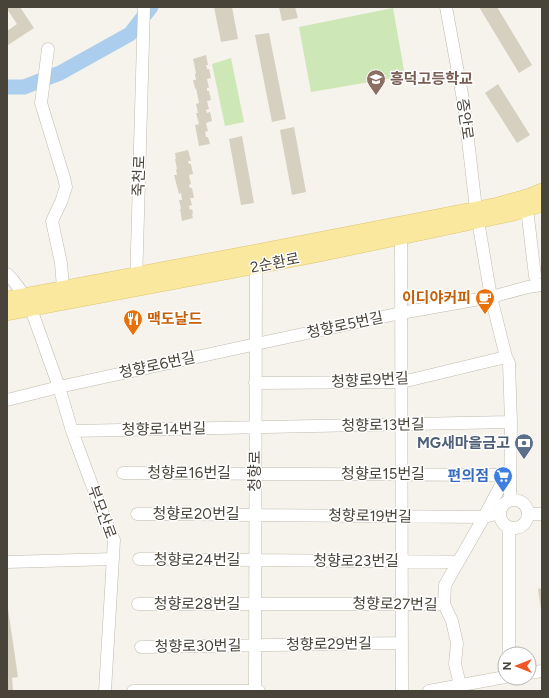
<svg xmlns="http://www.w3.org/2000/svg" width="549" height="698" viewBox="0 0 549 698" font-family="Figtree,'Noto Sans KR',sans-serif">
	<rect width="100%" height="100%" fill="#f5f3eb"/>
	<path fill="#cde7b6" d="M393 8 405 76 311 92 299 27Z
		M231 58 244 122 225 126 212 64Z"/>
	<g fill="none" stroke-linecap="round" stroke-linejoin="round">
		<path stroke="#abcdee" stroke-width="15" d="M7 87H24L60 73 130 34 151 7"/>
	</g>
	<path fill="#d6d0c1" d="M7 7H20L34 28 8 45 7 43V31L17 24 7 9Z
		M214 7H232L238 39 221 42Z
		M279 7H295L298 18 282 21Z
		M479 7H497L532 65 519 73Z
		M269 33 286 119 272 122 255 35Z
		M206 55 208 65H206L207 69H209L211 78 207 79 209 88H207V91H209L211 100 207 101 209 109 206 110 207 113 210 112 212 121 206 123 208 131 205 132 206 137H208L210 144 199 146 195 125 199 124 196 113H198L196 104 199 103 196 88 195 89 193 80H196L195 74 196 73 193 59Z
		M498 84 530 135 517 143 485 93Z
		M294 127 306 192 292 195 280 130Z
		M242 136 254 203 241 205 229 139Z
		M188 150 191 161H188L189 164H191L193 174 189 175 191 184 189 185 190 188H192L194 198H190L192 205 189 206 190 210 192 209 193 213 192 214 193 218 182 221 180 209H181L179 200H182L181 193 179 194 174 175H177L176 170 177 169 175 159H176L175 153Z
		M542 588V609H541L538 589Z
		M7 609H8L18 677 12 678 13 690 7 691Z"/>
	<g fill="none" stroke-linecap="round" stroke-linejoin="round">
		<defs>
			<path id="minor" d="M446 7 464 105 476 209 491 297 506 357 509 363 511 422 510 500
				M48 49 41 103 64 178 66 187 61 202 52 221 61 263 63 288
				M524 210 528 217 535 276
				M401 237 402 691
				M7 274 12 279 24 295
				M136 284 144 7
				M31 309 59 387 72 431 89 477 106 522 114 540 105 691
				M255 383 402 382 506 357
				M7 400 59 387 256 344 401 313 491 297 528 287 542 285
				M72 431 511 422
				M123 473 510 475
				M500 514a14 14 0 1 1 28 0a14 14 0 1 1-28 0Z
				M137 514 484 517 500 513
				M528 514H540
				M139 559 458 562
				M7 562 113 559
				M138 604H444
				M141 647 402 643
				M509 654V527
				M529 673 542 671
				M133 691H259
				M255 691 256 257
				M429 691 505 677
				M463 691 461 689 455 664 457 643 452 621 444 604 445 585 484 517 502 483 510 475"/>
			<path id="major" d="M7 299 256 252 498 205 530 196 542 191
				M7 313 315 255 514 213 542 204"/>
		</defs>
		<use href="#minor" stroke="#c0bbae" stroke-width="13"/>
		<use href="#major" stroke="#dfc76f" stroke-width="16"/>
		<use href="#minor" stroke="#fff" stroke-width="12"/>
		<use href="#major" stroke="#fae89f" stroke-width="15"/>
	</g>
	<defs>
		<symbol id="school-pin" viewBox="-11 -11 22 30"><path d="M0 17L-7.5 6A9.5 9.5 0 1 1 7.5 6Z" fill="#8d6e63" stroke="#fff"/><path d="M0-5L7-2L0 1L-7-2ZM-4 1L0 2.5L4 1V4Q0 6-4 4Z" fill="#fff"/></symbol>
		<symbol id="cafe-pin" viewBox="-11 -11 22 30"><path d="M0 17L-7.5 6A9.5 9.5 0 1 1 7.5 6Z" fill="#e8710a" stroke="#fff"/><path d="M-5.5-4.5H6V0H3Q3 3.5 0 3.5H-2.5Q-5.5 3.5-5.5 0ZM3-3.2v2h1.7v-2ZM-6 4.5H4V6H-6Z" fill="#fff"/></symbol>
		<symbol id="restaurant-pin" viewBox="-11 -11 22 30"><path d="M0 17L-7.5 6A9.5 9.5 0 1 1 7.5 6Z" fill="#e8710a" stroke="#fff"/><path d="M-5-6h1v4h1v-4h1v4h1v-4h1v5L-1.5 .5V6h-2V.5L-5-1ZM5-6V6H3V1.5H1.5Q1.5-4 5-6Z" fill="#fff"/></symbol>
		<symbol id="bank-pin" viewBox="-11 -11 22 30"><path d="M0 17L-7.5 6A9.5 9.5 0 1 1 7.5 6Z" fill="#5c6f8a" stroke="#fff"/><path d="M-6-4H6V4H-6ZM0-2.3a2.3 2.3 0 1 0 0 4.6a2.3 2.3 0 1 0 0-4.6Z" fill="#fff"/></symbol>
		<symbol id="supermarket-pin" viewBox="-11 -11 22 30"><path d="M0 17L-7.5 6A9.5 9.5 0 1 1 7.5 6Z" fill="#3f7fe0" stroke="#fff"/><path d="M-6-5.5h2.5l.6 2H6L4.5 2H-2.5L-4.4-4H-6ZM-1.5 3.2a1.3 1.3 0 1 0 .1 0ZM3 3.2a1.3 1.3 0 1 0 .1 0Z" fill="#fff"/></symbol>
	</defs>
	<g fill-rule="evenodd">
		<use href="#school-pin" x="365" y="68" width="22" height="30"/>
		<use href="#cafe-pin" x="474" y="287" width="22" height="30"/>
		<use href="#restaurant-pin" x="122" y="308" width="22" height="30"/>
		<use href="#bank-pin" x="513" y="432" width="22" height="30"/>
		<use href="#supermarket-pin" x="492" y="465" width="22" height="30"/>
	</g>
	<g text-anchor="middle" stroke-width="3" stroke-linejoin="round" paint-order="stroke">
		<g font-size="15" font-weight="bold" fill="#785e54" stroke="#fff" text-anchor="start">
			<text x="390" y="84">흥덕고등학교</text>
		</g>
		<g font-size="15" fill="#494439" stroke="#fff">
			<text transform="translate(465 119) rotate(82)" y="5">증안로</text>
			<text transform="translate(139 176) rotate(-88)" y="5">죽천로</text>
			<text transform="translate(275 263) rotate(-11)" y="5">2순환로</text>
			<text transform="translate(345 325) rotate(-12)" y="5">청향로5번길</text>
			<text transform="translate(157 365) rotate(-12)" y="5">청향로6번길</text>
			<text transform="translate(370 380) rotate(-3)" y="5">청향로9번길</text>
			<text transform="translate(383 425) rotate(-1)" y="5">청향로13번길</text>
			<text transform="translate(164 429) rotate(-1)" y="5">청향로14번길</text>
			<text transform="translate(255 471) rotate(-90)" y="5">청향로</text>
			<text x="189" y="478">청향로16번길</text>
			<text x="383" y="479">청향로15번길</text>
			<text transform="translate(102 512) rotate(70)" y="5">부모산로</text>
			<text x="196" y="519">청향로20번길</text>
			<text transform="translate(370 516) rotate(1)" y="5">청향로19번길</text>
			<text x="197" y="565">청향로24번길</text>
			<text x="356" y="566">청향로23번길</text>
			<text x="197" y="609">청향로28번길</text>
			<text transform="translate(395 604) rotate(1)" y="5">청향로27번길</text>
			<text transform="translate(329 644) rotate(-1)" y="5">청향로29번길</text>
			<text transform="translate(198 646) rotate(-1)" y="5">청향로30번길</text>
		</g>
		<g font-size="15" font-weight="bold" fill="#c56008" stroke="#fff" text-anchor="end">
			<text x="471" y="303">이디야커피</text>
			<text x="147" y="324" text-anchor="start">맥도날드</text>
		</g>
		<g font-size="15" font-weight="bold" fill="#4e5e75" stroke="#fff" text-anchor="end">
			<text x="510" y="448">MG새마을금고</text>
		</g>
		<g font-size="15" font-weight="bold" fill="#366cbe" stroke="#fff" text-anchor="end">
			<text x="489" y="481">편의점</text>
		</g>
	</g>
	<rect width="549" height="698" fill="none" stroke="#494439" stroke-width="16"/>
	<g transform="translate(517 666) rotate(270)"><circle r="19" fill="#ffffff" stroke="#b6b4b0"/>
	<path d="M0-3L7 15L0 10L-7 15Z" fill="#f05627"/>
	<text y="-6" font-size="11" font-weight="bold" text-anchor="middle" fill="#494439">N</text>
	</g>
</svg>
